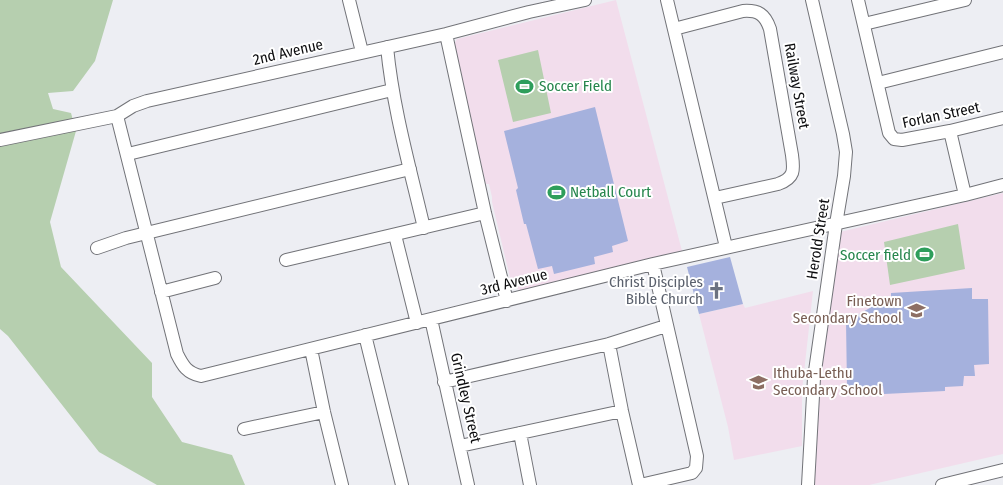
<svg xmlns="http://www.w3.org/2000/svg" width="1003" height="485" viewBox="0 0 1003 485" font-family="'Fira Sans Condensed',sans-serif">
	<rect width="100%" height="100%" fill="#edeef3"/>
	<path fill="#f2ddec" d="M616 0 682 251 522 291 512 286 492 202V197L489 184H486L453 46 457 39Z
		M1003 193V454L869 485H811L817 388 840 232Z
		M813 291 802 391V446L734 460 728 427 699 314 743 304 745 308Z"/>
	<path fill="#b6cfaf" d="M0 0H113L95 61 73 91 48 93 53 109 71 113 76 131 50 222 61 267 152 363V397L182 442 232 455 245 485H157L99 452 8 336 0 329Z
		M538 50 551 113 513 122 498 60Z
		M958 224 965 269 890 285 884 242Z"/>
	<path fill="#a5b1dd" d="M595 107 628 241 612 246 613 252 594 257 595 264 554 274 552 266 538 269 526 224H524L516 190 518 188 504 131Z
		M730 257 743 304 699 314 687 267Z
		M972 288V299H988L989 364 974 365 975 376H964L963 386 945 387V391L884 394 883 386 847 388 846 321 879 303 891 302V293Z"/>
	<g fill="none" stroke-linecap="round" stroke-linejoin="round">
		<defs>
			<path id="minor" d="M349 0 362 52
				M667 0 726 247
				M858 0 889 133 894 139 902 140 950 131 1003 118
				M864 24 965 0
				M674 29 743 11C758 10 765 14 770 29L792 155C794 170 795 178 778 184L715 198
				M446 34 485 213 507 301
				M387 47C393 109 410 168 424 228
				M878 83 1003 52
				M117 116 177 354C183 366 187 373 201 376L653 264 965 195 1003 185
				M950 131 965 195
				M0 140 117 116 133 106 147 101 446 34 529 12 585 0
				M128 154 392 90
				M395 235 417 323
				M97 248 126 238 410 169
				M286 260 485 213
				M161 292 215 278
				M431 319 468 485
				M365 335 402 485
				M609 344 622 411 639 485
				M311 349 324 412 342 485
				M444 382 609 344 666 326
				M244 429 324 412
				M520 433 530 485
				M460 446 622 411
				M640 485 692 473 696 468 697 456 653 264
				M808 485 814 378 836 224 844 176 846 152 843 134 812 0
				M942 485 1003 470"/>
		</defs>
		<use href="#minor" stroke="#727378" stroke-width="14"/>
		<use href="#minor" stroke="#fff" stroke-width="12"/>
	</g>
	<defs>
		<symbol id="stadium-bare" viewBox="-9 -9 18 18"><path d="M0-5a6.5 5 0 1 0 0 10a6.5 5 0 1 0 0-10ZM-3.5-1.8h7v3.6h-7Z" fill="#2e9e5b" stroke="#fff" stroke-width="2.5" paint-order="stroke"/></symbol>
		<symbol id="church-bare" viewBox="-9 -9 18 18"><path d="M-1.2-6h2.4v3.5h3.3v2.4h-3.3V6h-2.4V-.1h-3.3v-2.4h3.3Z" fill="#6b7280" stroke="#fff" stroke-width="2.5" paint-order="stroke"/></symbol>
		<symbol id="school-bare" viewBox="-9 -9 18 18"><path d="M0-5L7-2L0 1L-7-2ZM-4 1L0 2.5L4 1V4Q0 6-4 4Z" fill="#8d6e63" stroke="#fff" stroke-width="2.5" paint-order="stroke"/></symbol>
	</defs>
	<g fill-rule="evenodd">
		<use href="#stadium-bare" x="512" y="74" width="25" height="25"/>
		<use href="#stadium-bare" x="544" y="180" width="25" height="25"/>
		<use href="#stadium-bare" x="912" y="242" width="25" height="25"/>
		<use href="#church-bare" x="704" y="278" width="25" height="25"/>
		<use href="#school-bare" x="904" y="298" width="25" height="25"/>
		<use href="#school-bare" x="746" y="370" width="25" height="25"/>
	</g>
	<g text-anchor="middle" stroke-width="4" stroke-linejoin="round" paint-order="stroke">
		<g font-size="15" fill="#0c0c0e" stroke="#fff">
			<text transform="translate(288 52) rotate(-13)" y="5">2nd Avenue</text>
			<text transform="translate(797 86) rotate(80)" y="5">Railway Street</text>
			<text transform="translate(941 115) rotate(-12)" y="5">Forlan Street</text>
			<text transform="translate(818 239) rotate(-81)" y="5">Herold Street</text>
			<text transform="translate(514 282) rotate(-14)" y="5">3rd Avenue</text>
			<text transform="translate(466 398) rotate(77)" y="5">Grindley Street</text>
		</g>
		<g font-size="15" fill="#27864d" stroke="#fff" text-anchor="start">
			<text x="539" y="91">Soccer Field</text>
			<text x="570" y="197">Netball Court</text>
			<text x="911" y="260" text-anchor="end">Soccer field</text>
		</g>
		<g font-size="15" fill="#5b616d" stroke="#fff" text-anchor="end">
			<text x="703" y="287">Christ Disciples<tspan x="703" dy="17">Bible Church</tspan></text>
		</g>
		<g font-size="15" fill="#785e54" stroke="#fff" text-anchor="end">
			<text x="902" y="306">Finetown<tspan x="902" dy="17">Secondary School</tspan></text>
			<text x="773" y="378" text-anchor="start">Ithuba-Lethu<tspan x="773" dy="17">Secondary School</tspan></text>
		</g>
	</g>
</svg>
